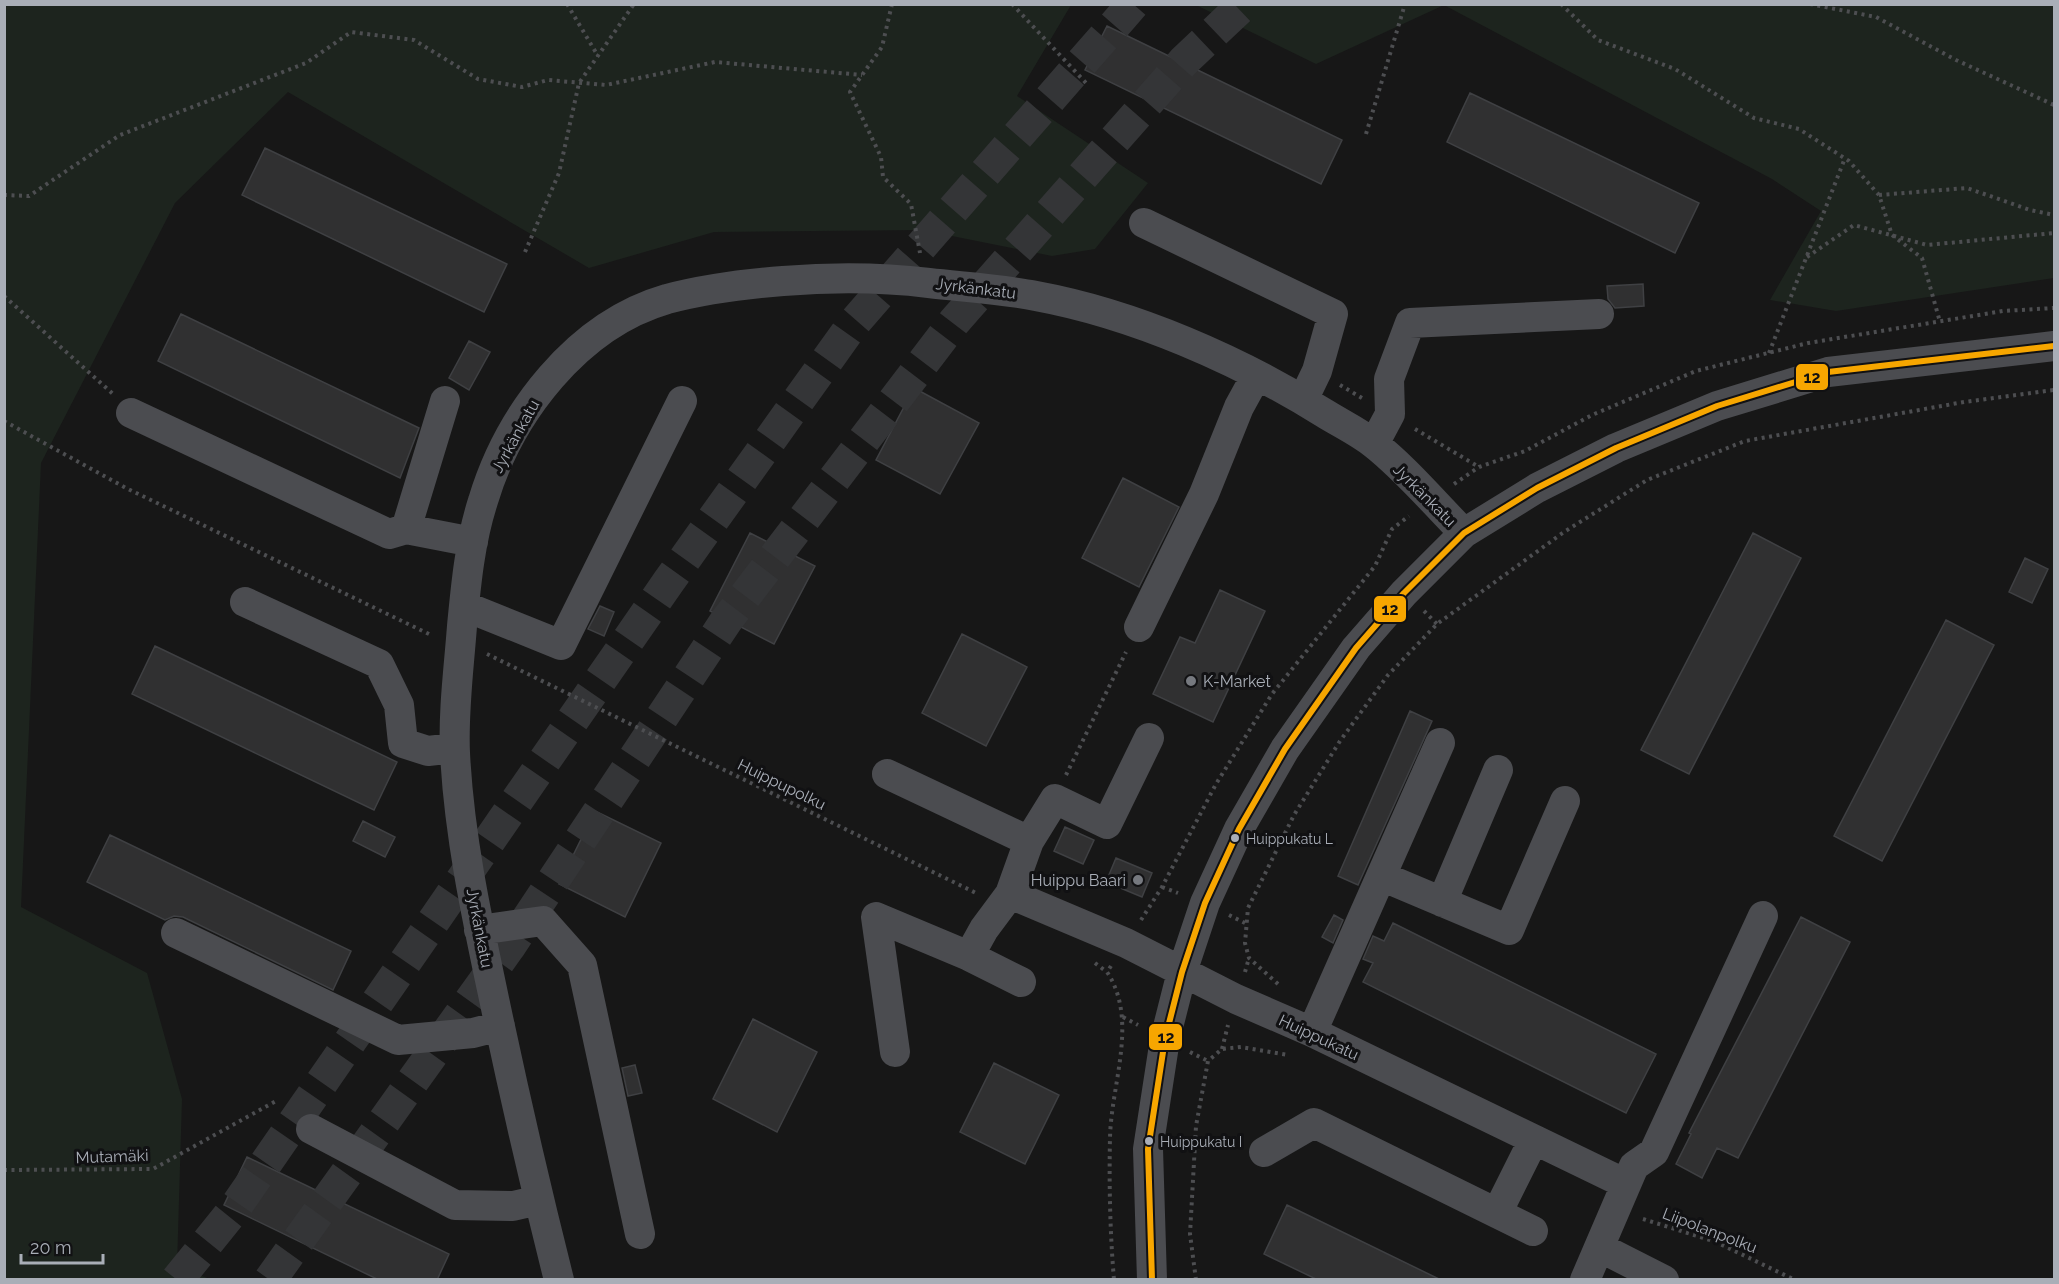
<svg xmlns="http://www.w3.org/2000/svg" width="2059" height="1284" viewBox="0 0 2059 1284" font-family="Raleway,sans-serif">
	<rect width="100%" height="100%" fill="#171717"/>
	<path fill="#1d241e" d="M4 5H1071L1017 96 1148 183 1095 249 1052 256 922 230 714 232 589 268 288 92 175 203 41 463 21 907 147 973 182 1099 177 1267 210 1279H5Z
		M1196 5H2054V278L1836 311 1770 300 1821 211 1772 179 1444 5 1316 64Z"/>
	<path fill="#303031" stroke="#3f4043" stroke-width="1.5" d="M1107 26 1342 140 1321 184 1085 70Z
		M1470 93 1699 203 1675 253 1447 142Z
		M265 148 507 264 484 312 242 195Z
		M1643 284 1644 306 1615 308 1608 299 1607 286Z
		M181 314 419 428 400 478 158 361Z
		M469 341 490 352 469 390 449 378Z
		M914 388 979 423 940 494 876 460Z
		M1123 478 1179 507 1139 587 1082 558Z
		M750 533 815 566 774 644 710 611Z
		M1753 533 1801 558 1689 774 1641 750Z
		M2025 558 2048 569 2032 603 2009 592Z
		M1220 590 1265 611 1213 722 1153 694 1180 637 1195 643Z
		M600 606 614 612 604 636 588 629Z
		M1946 620 1994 645 1882 861 1834 836Z
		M962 634 1027 667 986 746 922 713Z
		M155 646 397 762 374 810 132 694Z
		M1410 711 1432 721 1358 885 1338 876Z
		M595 811 661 843 625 917 559 884Z
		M363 821 395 837 385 857 353 841Z
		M1065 827 1094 840 1083 864 1054 851Z
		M110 835 351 951 333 990 183 917 174 916 165 920 87 882Z
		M1116 858 1152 873 1142 897 1106 882Z
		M1334 915 1343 920 1333 943 1322 937Z
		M1801 917 1850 942 1738 1158 1717 1148 1702 1178 1676 1164 1691 1134 1689 1133Z
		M1393 923 1656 1054 1626 1113 1363 982 1373 963 1363 959 1373 936 1384 941Z
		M753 1019 817 1052 777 1132 713 1099Z
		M994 1063 1059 1095 1025 1164 960 1132Z
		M635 1065 642 1093 628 1096 622 1068Z
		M247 1157 449 1254 437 1280H379L224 1205Z
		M1287 1205 1441 1280H1318L1264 1254Z"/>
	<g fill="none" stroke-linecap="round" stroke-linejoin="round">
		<path stroke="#343537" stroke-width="33" stroke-dasharray="33 16" stroke-linecap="butt" d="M177 1280 232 1212 669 581 853 324 1133 4
			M270 1280 509 947 726 621 954 322 1184 61 1244 4"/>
		<path stroke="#4d4e51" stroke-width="4" stroke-dasharray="3 4.5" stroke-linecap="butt" d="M567 4 598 56
			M892 4 882 47 850 92 881 157 883 177 911 204 920 253
			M1012 4 1087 84
			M1561 4 1598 40 1675 69 1754 118 1799 129 1849 161 1879 195 1892 235 1922 258 1940 322
			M1810 4 1876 17 1956 60 2054 105
			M1366 134 1405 4
			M4 195 29 196 120 135 306 63 351 32 414 40 478 79 522 87 548 80 606 85 715 62 862 75
			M1879 195 1967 188 2030 210 2054 215
			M525 252 559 173 579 83 634 4
			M1807 257 1854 225 1927 245 2054 233
			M4 296 113 394
			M1769 353 1845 158
			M1340 385 1362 398
			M4 421 126 488 433 636
			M1415 429 1479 467
			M1454 484 1479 467 1525 451 1592 415 1696 371 1808 343 2003 311 2054 308
			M1424 611 1437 624
			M487 654 976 893
			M1066 775 1126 652
			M1162 887 1178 893
			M1229 915 1245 923
			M1141 920 1162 887 1216 784 1272 694 1375 566 1392 529 1409 516
			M1095 963 1107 972
			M1111 966 1107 972C1139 1020 1111 1084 1110 1138 1109 1185 1110 1232 1114 1280
			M1245 972 1249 958
			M1278 984 1249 958 1245 943 1248 908 1294 815 1340 741 1388 675 1437 624 1564 532 1647 480 1745 441 1964 402 2054 390
			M1123 1017 1138 1025
			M1222 1049 1228 1025
			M1190 1052 1208 1061
			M4 1170 153 1169 276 1101
			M1643 1219 1716 1242 1795 1280
			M1196 1280 1190 1234 1196 1126 1208 1061 1222 1049 1241 1047 1288 1055"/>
		<path stroke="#4b4c50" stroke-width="30" d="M1144 223 1333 314 1317 371 1303 400
			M131 413 389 534 406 529 473 542
			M1374 444 1390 414 1389 379 1410 323 1599 314
			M406 529 445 401
			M245 602 379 664 399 705 403 743 428 751 454 748
			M464 606 561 645 682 401
			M1139 627 1204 494 1239 407 1256 376
			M887 774 1029 841
			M1381 876 1509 930 1565 801
			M1010 894 1126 943 1236 999 1312 1032 1626 1184
			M1442 902 1498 770
			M479 930 543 921 582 965 640 1234
			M176 933 398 1040 473 1033 500 1026
			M969 956 984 929 1010 894 1029 841 1055 799 1107 824 1149 738
			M1312 1032 1440 743
			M895 1052 876 917 969 956 1021 982
			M311 1129 455 1205 513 1206 539 1200
			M1264 1152 1314 1123 1533 1231
			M1497 1213 1533 1141
			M1601 1248 1664 1280
			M559 1280C535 1185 513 1089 493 994 476 914 459 834 455 753 453 711 459 667 462 626 466 584 470 541 483 501 509 414 577 325 667 299 705 289 744 284 783 281 832 277 880 277 929 283 964 287 1001 289 1036 296 1134 314 1239 360 1324 413 1340 423 1359 432 1374 444 1406 469 1435 504 1464 533
			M1152 1280 1148 1149 1165 1039 1182 972 1205 903 1239 829 1285 749 1356 648 1404 593 1464 533 1537 488 1616 448 1717 406 1828 372 2054 346
			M1585 1280 1634 1166 1654 1152 1763 916"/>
		<defs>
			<path id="bus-1" d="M1152 1280 1148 1149 1165 1039 1182 972 1205 903 1239 829 1285 749 1356 648 1404 593 1464 533 1537 488 1616 448 1717 406 1828 372 2054 346"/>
		</defs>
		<use href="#bus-1" stroke="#111113" stroke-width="10"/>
		<use href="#bus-1" stroke="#f7a600" stroke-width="6"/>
	</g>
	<g fill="#76797f" stroke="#111113" stroke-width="2">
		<circle cx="1191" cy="681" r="6"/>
		<circle cx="1138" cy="880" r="6"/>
	</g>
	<g fill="#a9aeb7" stroke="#111113" stroke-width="2">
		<circle cx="1235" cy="838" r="5"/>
		<circle cx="1149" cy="1141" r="5"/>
	</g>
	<g text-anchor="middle" stroke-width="6" stroke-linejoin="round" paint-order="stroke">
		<g font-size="14" fill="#a9aeb7" stroke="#111113" text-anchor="start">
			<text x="1246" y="844">Huippukatu L</text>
			<text x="1160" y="1147">Huippukatu I</text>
		</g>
		<g font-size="16" fill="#a9aeb7" stroke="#111113">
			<text transform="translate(976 288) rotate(7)" y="6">Jyrkänkatu</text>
			<text transform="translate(515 436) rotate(-61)" y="6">Jyrkänkatu</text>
			<text transform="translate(1425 495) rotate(45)" y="6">Jyrkänkatu</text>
			<text transform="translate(782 784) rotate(26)" y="6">Huippupolku</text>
			<text transform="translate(480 928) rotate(79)" y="6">Jyrkänkatu</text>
			<text transform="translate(1319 1037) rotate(25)" y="6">Huippukatu</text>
			<text transform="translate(112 1156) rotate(-2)" y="6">Mutamäki</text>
			<text transform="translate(1710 1230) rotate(21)" y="6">Liipolanpolku</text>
		</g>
		<g font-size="16" fill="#a9aeb7" stroke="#111113" text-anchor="start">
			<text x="1203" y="687">K-Market</text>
			<text x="1126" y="886" text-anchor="end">Huippu Baari</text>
		</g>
	</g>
	<g stroke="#111113" stroke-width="2">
		<rect x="1795" y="363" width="34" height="28" rx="6" fill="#f7a600"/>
		<rect x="1373" y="595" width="34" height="28" rx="6" fill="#f7a600"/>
		<rect x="1148" y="1023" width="35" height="28" rx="6" fill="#f7a600"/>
	</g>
	<g font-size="16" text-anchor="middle" font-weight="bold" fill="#111">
		<text x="1812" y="383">12</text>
		<text x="1390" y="615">12</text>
		<text x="1166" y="1043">12</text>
	</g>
	<rect width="2059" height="1284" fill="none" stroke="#a9aeb7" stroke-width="12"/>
	<path d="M21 1254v9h82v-9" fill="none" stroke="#a9aeb7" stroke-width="3"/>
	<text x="30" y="1254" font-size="18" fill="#a9aeb7" stroke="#111113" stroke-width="4.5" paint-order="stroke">20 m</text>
</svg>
